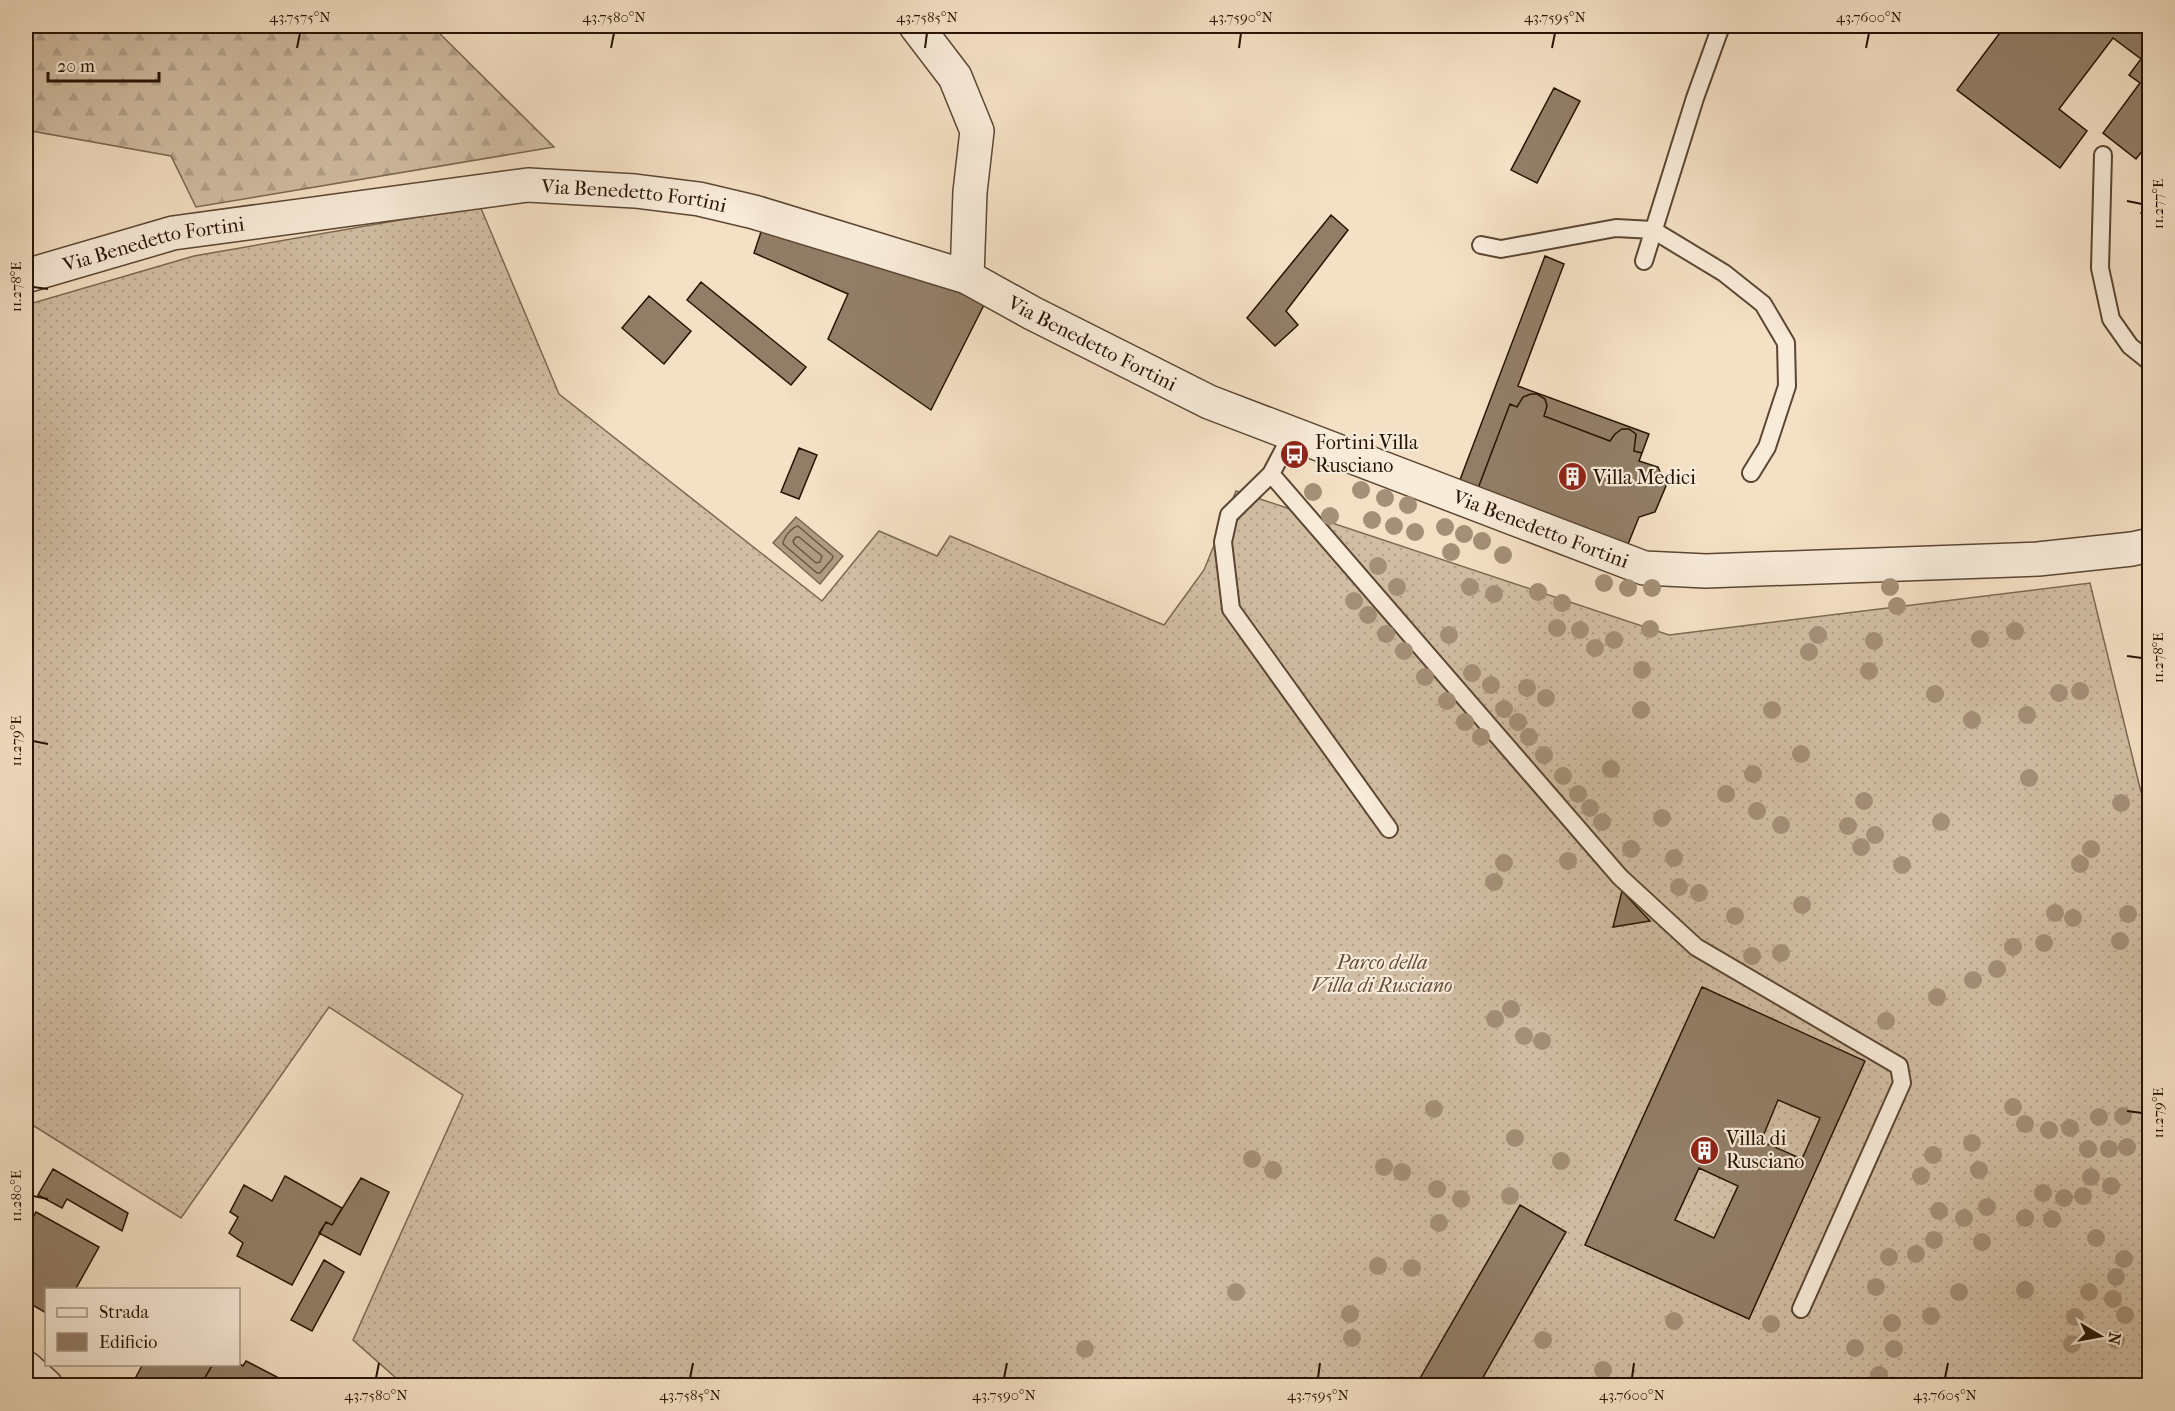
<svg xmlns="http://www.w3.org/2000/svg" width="2175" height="1411" viewBox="0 0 2175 1411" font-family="'IM FELL French Canon',serif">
	<defs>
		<pattern id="grass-dots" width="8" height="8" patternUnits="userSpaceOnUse" patternTransform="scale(1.5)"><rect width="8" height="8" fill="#d1bda3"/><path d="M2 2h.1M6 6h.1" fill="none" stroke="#b3a28b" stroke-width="1.8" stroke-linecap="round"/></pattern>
		<pattern id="forest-firs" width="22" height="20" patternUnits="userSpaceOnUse" patternTransform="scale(1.5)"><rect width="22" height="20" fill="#d1bda3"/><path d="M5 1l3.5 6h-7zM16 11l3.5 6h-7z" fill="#b3a28b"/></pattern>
	</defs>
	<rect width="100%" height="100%" fill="#f4e0c4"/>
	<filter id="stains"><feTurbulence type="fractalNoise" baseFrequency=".00333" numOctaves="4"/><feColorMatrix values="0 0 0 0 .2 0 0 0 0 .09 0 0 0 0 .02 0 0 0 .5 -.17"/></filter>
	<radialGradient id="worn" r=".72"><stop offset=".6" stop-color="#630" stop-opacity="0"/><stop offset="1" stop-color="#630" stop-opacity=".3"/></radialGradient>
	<path fill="url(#grass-dots)" stroke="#7c6852" stroke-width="1.5" d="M480 206 559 394 822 601 879 531 937 556 950 536 1164 625 1204 570 1236 491 1669 635 2090 583 2141 792 2149 793V1385H404L353 1340 463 1095 329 1007 181 1218 26 1121V305L194 256Z"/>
	<path fill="url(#forest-firs)" stroke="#7c6852" stroke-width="1.5" d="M26 26H432L554 147 196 207 171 156 26 130Z"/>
	<path fill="#af9a82" stroke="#79644f" stroke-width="1.5" d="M796 517 843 556 820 584 773 543Z"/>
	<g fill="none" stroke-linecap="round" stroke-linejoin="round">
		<path stroke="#6c5642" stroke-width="1.5" d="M798 526 833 556 832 559 820 573H817L783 544C783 538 792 527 798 526Z
			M796 537H799L822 556 820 562 816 563 794 544 793 541Z"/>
	</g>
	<path fill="#927e67" stroke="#281302" stroke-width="1.5" fill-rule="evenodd" d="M2005 26H2150V141L2136 159 2103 133 2140 83 2129 75 2141 59 2113 38 2059 109 2087 131 2060 168 1957 90Z
		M1554 88 1580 101 1537 183 1511 170Z
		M2150 201V219L2141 213Z
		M1331 215 1348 230 1286 311 1298 325 1275 346 1247 318Z
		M762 229 916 275 985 303 931 410 828 339 848 294 754 253Z
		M1545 256 1564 264 1518 386 1649 434 1642 453 1634 451 1636 434 1629 429H1622L1615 434 1610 441 1544 416 1547 406 1545 399 1537 394H1531L1523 397 1517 407 1510 404 1477 491 1458 485Z
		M701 282 806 367 791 385 687 300Z
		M649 296 691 331 664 364 622 328Z
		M1531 394H1537L1545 399 1547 406 1544 416 1610 441 1615 434 1622 429H1629L1636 434 1634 451 1642 453 1639 461 1658 467 1666 486 1655 512 1639 517 1626 549 1477 491 1510 404 1517 407 1523 397Z
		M799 448 817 455 799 499 781 492Z
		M1622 891 1650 921 1613 927Z
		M1702 987 1865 1061 1749 1319 1585 1245ZM1778 1100 1820 1118 1802 1159 1761 1141ZM1699 1168 1738 1186 1714 1238 1675 1220Z
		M53 1169 128 1213 122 1231 67 1199 62 1208 38 1195Z
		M285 1176 342 1208 332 1225 326 1222 292 1285 237 1256 243 1243 229 1233 238 1217 230 1212 244 1185 272 1201Z
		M361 1178 389 1192 360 1255 319 1233 326 1222 332 1225Z
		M1520 1205 1566 1232 1478 1386H1428L1419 1380Z
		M36 1212 99 1247 75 1290H46V1313L26 1301V1231Z
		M324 1260 344 1272 312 1331 291 1320Z
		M246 1361 279 1378 274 1386H200L213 1364 238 1363 243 1366Z
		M143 1364H213L200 1386H131Z"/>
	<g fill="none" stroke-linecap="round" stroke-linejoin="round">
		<defs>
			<path id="service" d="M2103 155 2100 268 2111 319 2130 346 2150 362
				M1481 245 1501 249 1616 228 1653 230 1724 273 1763 304 1786 343 1787 386 1767 447 1751 473
				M1644 261 1695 98 1721 26
				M1292 434 1271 474 1620 877 1696 947 1899 1066 1902 1083 1801 1309
				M1271 474 1229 515 1223 542 1231 609 1389 829"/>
			<g id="minor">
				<path d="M916 26 955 77 977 131 970 192 967 277"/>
				<path id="s1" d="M26 276 173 233 528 185 635 191 699 199 754 212 967 277 1032 313 1209 402 1644 568 1706 571 2038 559 2132 549 2150 545"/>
				<path d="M26 1368 46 1386"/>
			</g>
		</defs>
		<use href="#service" stroke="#5b4632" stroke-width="20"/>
		<use href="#minor" stroke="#5b4632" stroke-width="36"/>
		<use href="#service" stroke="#f8ebd9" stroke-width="16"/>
		<use href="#minor" stroke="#f8ebd9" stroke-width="33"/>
	</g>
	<g fill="#a49078">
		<circle cx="1361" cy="490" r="9"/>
		<circle cx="1313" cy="492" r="9"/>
		<circle cx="1385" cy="498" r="9"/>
		<circle cx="1408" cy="505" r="9"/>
		<circle cx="1330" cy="516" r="9"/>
		<circle cx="1372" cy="520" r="9"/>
		<circle cx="1394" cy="526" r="9"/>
		<circle cx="1445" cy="527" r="9"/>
		<circle cx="1415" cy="532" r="9"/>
		<circle cx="1464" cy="534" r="9"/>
		<circle cx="1482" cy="541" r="9"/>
		<circle cx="1451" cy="552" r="9"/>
		<circle cx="1503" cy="555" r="9"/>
		<circle cx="1378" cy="566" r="9"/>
		<circle cx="1604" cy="583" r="9"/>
		<circle cx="1397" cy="587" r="9"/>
		<circle cx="1470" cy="587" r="9"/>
		<circle cx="1890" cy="587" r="9"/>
		<circle cx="1628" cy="588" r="9"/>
		<circle cx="1652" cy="588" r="9"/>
		<circle cx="1538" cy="592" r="9"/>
		<circle cx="1494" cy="594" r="9"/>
		<circle cx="1354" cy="601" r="9"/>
		<circle cx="1562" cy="603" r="9"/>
		<circle cx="1897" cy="606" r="9"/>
		<circle cx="1368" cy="615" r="9"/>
		<circle cx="1557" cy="628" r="9"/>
		<circle cx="1650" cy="629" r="9"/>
		<circle cx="1580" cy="630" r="9"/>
		<circle cx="2015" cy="631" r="9"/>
		<circle cx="1386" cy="634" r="9"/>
		<circle cx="1449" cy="635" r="9"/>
		<circle cx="1818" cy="635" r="9"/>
		<circle cx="1980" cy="639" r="9"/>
		<circle cx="1614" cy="640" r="9"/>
		<circle cx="1874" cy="641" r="9"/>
		<circle cx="1595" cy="648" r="9"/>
		<circle cx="1404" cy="651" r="9"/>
		<circle cx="1809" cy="652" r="9"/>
		<circle cx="1642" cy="670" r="9"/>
		<circle cx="1869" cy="671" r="9"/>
		<circle cx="1472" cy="673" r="9"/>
		<circle cx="1425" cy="677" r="9"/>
		<circle cx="1491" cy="685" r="9"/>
		<circle cx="1527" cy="688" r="9"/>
		<circle cx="2080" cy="691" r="9"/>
		<circle cx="2059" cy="693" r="9"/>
		<circle cx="1935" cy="694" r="9"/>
		<circle cx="1546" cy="698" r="9"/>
		<circle cx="1447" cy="701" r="9"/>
		<circle cx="1504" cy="709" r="9"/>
		<circle cx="1641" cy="710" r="9"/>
		<circle cx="1772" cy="710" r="9"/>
		<circle cx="2027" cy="715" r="9"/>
		<circle cx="1972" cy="720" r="9"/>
		<circle cx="1465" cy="722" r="9"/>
		<circle cx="1518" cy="722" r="9"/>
		<circle cx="1481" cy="737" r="9"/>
		<circle cx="1529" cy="737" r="9"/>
		<circle cx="1801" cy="754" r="9"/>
		<circle cx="1544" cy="755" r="9"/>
		<circle cx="1611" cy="769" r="9"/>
		<circle cx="1753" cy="774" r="9"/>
		<circle cx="1563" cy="776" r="9"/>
		<circle cx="2029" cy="778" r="9"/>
		<circle cx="1578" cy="794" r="9"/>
		<circle cx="1726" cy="794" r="9"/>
		<circle cx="1864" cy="801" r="9"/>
		<circle cx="2121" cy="803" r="9"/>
		<circle cx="1590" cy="808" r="9"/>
		<circle cx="1757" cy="811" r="9"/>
		<circle cx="1662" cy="818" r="9"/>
		<circle cx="1602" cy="822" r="9"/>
		<circle cx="1941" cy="822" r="9"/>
		<circle cx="1781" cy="825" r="9"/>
		<circle cx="1848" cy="826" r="9"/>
		<circle cx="1875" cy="835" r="9"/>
		<circle cx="1861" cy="847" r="9"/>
		<circle cx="1631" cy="849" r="9"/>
		<circle cx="2091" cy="849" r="9"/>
		<circle cx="1674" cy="858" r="9"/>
		<circle cx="1568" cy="861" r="9"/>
		<circle cx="1504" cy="863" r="9"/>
		<circle cx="2080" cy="864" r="9"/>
		<circle cx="1902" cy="865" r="9"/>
		<circle cx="1494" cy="882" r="9"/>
		<circle cx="1679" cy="887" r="9"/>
		<circle cx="1699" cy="893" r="9"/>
		<circle cx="1802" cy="905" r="9"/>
		<circle cx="2055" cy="913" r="9"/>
		<circle cx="2128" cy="914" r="9"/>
		<circle cx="1735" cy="916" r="9"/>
		<circle cx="2073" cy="918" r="9"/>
		<circle cx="2120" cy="941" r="9"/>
		<circle cx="2044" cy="943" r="9"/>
		<circle cx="2013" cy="947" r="9"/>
		<circle cx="1781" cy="953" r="9"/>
		<circle cx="1752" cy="956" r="9"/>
		<circle cx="1997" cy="969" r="9"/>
		<circle cx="1973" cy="980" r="9"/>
		<circle cx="1937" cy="997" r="9"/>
		<circle cx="1511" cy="1009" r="9"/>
		<circle cx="1495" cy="1019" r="9"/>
		<circle cx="1886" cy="1021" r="9"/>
		<circle cx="1524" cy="1036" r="9"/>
		<circle cx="1542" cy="1041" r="9"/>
		<circle cx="2013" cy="1107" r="9"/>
		<circle cx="1434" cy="1109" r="9"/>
		<circle cx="2123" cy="1116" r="9"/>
		<circle cx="2099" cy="1117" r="9"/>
		<circle cx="2025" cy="1124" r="9"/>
		<circle cx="2070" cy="1128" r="9"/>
		<circle cx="2049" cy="1130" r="9"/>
		<circle cx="1515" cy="1138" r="9"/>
		<circle cx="1972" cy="1143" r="9"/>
		<circle cx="2127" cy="1147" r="9"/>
		<circle cx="2088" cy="1149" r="9"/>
		<circle cx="2109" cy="1149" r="9"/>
		<circle cx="1933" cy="1155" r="9"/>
		<circle cx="1252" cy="1159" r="9"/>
		<circle cx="1561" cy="1161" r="9"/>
		<circle cx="1384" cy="1167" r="9"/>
		<circle cx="1273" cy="1170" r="9"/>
		<circle cx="1979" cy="1170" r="9"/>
		<circle cx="1402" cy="1172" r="9"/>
		<circle cx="1921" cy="1176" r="9"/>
		<circle cx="2091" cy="1177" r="9"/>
		<circle cx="2111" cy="1186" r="9"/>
		<circle cx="1437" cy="1189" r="9"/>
		<circle cx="2043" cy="1193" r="9"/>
		<circle cx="1510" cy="1196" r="9"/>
		<circle cx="2083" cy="1196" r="9"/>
		<circle cx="2064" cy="1198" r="9"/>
		<circle cx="1461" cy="1199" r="9"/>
		<circle cx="1987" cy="1207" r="9"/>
		<circle cx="1939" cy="1211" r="9"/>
		<circle cx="1964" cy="1218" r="9"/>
		<circle cx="2025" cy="1218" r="9"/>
		<circle cx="2052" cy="1219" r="9"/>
		<circle cx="1439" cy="1223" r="9"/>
		<circle cx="2096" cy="1238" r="9"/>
		<circle cx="1934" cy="1240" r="9"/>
		<circle cx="1982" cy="1242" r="9"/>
		<circle cx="1916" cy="1254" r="9"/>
		<circle cx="1889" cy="1257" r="9"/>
		<circle cx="2124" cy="1259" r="9"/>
		<circle cx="1378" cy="1266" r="9"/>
		<circle cx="1412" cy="1268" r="9"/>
		<circle cx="2116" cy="1277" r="9"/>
		<circle cx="1876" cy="1287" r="9"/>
		<circle cx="2025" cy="1290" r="9"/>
		<circle cx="1236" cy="1292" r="9"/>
		<circle cx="1959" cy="1292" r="9"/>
		<circle cx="2089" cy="1292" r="9"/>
		<circle cx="2113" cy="1299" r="9"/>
		<circle cx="1350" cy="1314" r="9"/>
		<circle cx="2125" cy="1315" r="9"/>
		<circle cx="1931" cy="1316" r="9"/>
		<circle cx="2075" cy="1317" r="9"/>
		<circle cx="1674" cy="1321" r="9"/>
		<circle cx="1892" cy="1323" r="9"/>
		<circle cx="1771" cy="1324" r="9"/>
		<circle cx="1352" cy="1338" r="9"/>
		<circle cx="1543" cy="1340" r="9"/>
		<circle cx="2116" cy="1340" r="9"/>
		<circle cx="2072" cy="1344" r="9"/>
		<circle cx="1855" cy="1348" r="9"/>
		<circle cx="1085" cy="1349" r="9"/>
		<circle cx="1894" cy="1349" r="9"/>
		<circle cx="1603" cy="1370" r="9"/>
		<circle cx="1879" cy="1375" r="9"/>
	</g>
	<path fill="none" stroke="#281302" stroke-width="2" d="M297 48 300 33M611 48 614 33M925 48 927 33M1239 48 1241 33M1552 48 1555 33M1866 48 1869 33M2127 201 2142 204M33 287 48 289M2127 656 2142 658M33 741 48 744M2127 1111 2142 1113M33 1196 48 1199M376 1378 379 1363M690 1378 693 1363M1004 1378 1007 1363M1318 1378 1320 1363M1632 1378 1634 1363M1945 1378 1948 1363"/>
	<defs>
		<symbol id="bus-disc" viewBox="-11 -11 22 22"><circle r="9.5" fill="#8f2418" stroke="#f8ebd9"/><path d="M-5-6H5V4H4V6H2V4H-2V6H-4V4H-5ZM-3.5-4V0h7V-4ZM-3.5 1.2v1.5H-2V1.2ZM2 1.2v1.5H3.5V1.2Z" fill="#fff"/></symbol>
		<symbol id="building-disc" viewBox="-11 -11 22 22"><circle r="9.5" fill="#8f2418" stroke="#f8ebd9"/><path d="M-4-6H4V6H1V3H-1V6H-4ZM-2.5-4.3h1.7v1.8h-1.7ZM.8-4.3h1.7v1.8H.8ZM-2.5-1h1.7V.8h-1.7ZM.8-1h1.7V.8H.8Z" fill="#fff"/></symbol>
	</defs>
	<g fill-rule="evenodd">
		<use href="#bus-disc" x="1278" y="438" width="33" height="33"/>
		<use href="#building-disc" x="1556" y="460" width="33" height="33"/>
		<use href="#building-disc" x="1688" y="1134" width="33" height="33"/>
	</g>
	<g text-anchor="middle" stroke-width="4.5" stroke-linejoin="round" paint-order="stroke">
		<g font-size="20" fill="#281302" stroke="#f8ebd9">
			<text dy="7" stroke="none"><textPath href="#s1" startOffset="618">Via Benedetto Fortini</textPath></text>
			<text dy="7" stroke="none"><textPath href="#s1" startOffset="132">Via Benedetto Fortini</textPath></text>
			<text dy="7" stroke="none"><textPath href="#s1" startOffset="1104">Via Benedetto Fortini</textPath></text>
			<text dy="7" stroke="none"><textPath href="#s1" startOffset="1590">Via Benedetto Fortini</textPath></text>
		</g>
		<g font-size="20" fill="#281302" stroke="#f8ebd9" text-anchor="start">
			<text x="1315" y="449">Fortini Villa<tspan x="1315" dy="23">Rusciano</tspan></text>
			<text x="1593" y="484">Villa Medici</text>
			<text x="1726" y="1145">Villa di<tspan x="1726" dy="23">Rusciano</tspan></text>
		</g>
		<g font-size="20" font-style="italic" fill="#634e3a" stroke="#f8ebd9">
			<text x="1382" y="969">Parco della<tspan x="1382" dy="23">Villa di Rusciano</tspan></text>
		</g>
	</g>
	<rect width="2175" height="1411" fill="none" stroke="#f4e0c4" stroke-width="66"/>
	<rect x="45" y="1288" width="195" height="78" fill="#f8ebd9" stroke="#a59583" stroke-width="1.5"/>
	<rect x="57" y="1308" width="30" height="9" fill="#f8ebd9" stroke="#a59583" stroke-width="1.5"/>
	<text x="99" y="1318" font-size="18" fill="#281302">Strada</text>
	<rect x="57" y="1333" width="30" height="18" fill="#927e67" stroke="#a59583" stroke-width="1.5"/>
	<text x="99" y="1348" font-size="18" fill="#281302">Edificio</text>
	<g transform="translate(2100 1336) rotate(100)" stroke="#f8ebd9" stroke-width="4.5" paint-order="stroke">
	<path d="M0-4.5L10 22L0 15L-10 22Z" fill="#281302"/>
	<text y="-9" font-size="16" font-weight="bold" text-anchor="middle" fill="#281302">N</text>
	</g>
	<path d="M48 72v9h111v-9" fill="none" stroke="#281302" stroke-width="3"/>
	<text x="57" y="72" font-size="18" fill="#281302" stroke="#f8ebd9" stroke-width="4.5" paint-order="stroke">20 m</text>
	<rect x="33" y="33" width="2109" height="1345" fill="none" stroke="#281302" stroke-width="2"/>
	<g font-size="15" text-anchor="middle" fill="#281302">
		<text x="300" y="22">43.7575°N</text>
		<text x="614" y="22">43.7580°N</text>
		<text x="927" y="22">43.7585°N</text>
		<text x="1241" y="22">43.7590°N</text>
		<text x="1555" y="22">43.7595°N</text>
		<text x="1869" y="22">43.7600°N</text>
		<text transform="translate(2158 204) rotate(-90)" y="5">11.277°E</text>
		<text transform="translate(16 287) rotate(-90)" y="5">11.278°E</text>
		<text transform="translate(2158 658) rotate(-90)" y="5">11.278°E</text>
		<text transform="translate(16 741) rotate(-90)" y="5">11.279°E</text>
		<text transform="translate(2158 1113) rotate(-90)" y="5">11.279°E</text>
		<text transform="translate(16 1196) rotate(-90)" y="5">11.280°E</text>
		<text x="376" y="1400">43.7580°N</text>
		<text x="690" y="1400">43.7585°N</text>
		<text x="1004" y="1400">43.7590°N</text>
		<text x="1318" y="1400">43.7595°N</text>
		<text x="1632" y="1400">43.7600°N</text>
		<text x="1945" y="1400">43.7605°N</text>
	</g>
	<rect width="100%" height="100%" filter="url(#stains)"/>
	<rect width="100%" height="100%" fill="url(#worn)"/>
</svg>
